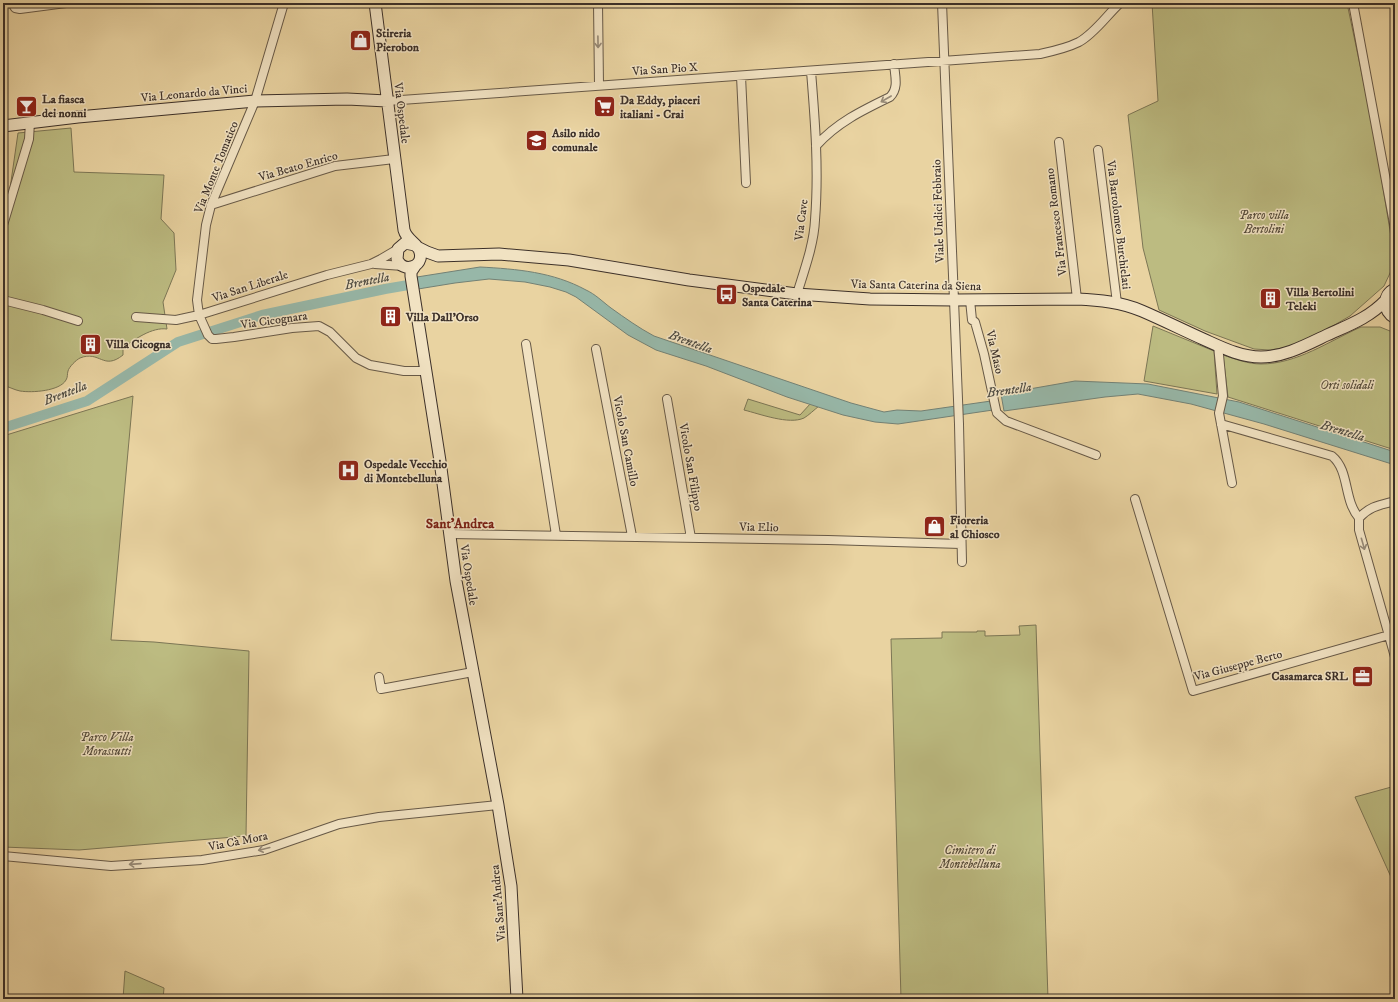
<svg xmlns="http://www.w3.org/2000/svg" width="1398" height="1002" viewBox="0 0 1398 1002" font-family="'IM FELL DW Pica',serif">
	<rect width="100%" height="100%" fill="#e9d3a1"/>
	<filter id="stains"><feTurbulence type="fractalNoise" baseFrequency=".005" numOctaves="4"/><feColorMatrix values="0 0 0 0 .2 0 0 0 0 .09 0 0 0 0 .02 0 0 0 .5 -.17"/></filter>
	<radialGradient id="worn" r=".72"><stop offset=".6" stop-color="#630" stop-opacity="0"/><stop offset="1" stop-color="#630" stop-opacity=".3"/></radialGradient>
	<path fill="#bcbb81" stroke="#7c7655" d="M1152 3H1347L1373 127 1393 249 1391 271 1384 286 1350 316 1312 338 1288 347 1270 350 1254 349 1205 331 1159 310 1143 248 1128 115 1158 101Z
		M71 128 74 172 164 175 161 219 174 233 176 270 163 302 167 329C152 327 135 339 123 348V355C103 371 100 350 80 358 76 360 69 367 68 371 67 374 68 377 66 380 60 391 32 393 20 391 15 390 9 387 3 385V237L18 133Z
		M1153 326 1214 351 1217 394 1144 381Z
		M1361 327H1380L1395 333V450L1228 397 1223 355C1235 359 1248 364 1261 364 1297 364 1329 341 1361 327Z
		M133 396 111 640 154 642 249 651 246 836 79 850 3 847V436Z
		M748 399 800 415 811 403 819 406C814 410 809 415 804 418 789 425 760 414 744 410Z
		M1036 625 1048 999H901L891 639 942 638V632H977V631H985V636L1020 635 1019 626Z
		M1395 786V886L1355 797Z
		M125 971 164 988 163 999H123Z"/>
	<path fill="#97b7a8" stroke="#738175" d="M480 267C517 269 553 272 586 290 595 294 603 302 611 308 625 318 639 328 654 336L851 403 884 412 897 410 921 411 991 401 993 410 898 424 875 422 843 415 787 397 706 366 656 350 628 335 576 297 566 292 550 287 525 282 489 279 455 283 418 289 417 277Z
		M1075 381 1148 384 1239 402 1395 452V465L1264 424 1191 404 1138 394 1105 397 1004 411 1001 394Z"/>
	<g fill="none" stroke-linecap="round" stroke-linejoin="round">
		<path stroke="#97b7a8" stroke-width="10" d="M3 428 87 401 178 342 262 315 385 289 420 283"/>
		<defs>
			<path id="street" d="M12 3 15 8 20 9 66 3
				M284 3 255 101 211 205 206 225 197 300 199 315 208 335 212 339H216L234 337 292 328 319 326 330 332 356 358 370 365 404 371H425
				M598 3 599 85
				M942 3 959 424 962 562
				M1353 3 1395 229
				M741 76 746 183
				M387 101 1040 54C1054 51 1067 48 1079 42 1095 33 1107 15 1120 3
				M1059 142 1077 299
				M816 146C836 123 863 110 890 97 899 88 895 76 894 64
				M1098 150 1117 303
				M211 205 335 166 394 159
				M3 225 29 139 30 122
				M375 264 403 266
				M797 294C804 271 814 244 815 220 819 170 815 120 811 71
				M3 300 43 310 78 321
				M970 300 972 320 975 322 984 354 996 410
				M136 317 176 320 199 315 327 275 371 264 381 259 398 249
				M526 344 556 535
				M1218 345 1223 396 1219 413 1232 483
				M596 349 632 536
				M667 399 691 538
				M997 413 1006 421 1096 455
				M1221 424 1332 456C1350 471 1343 499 1359 518
				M1135 499 1193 691 1389 635
				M1395 501C1380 505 1370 506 1359 518V530L1395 657
				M450 534 828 540 961 544
				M379 677 381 689 473 672
				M3 856 111 866 202 860 264 850 339 824 379 817 498 805"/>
			<path id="secondary" d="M375 3 404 230C407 241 418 243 420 252 424 267 403 274 397 259L398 249 405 243 415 245
				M3 126 78 117 255 101 347 99 387 101
				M417 247 427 252 438 256 499 254 569 260 689 280 797 294 870 299 954 300 1077 299C1099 300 1121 302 1142 311 1163 320 1183 330 1203 339 1221 347 1240 357 1261 357 1284 357 1306 345 1327 335 1349 325 1369 318 1386 300
				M415 266 411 272V276L440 461 456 581 498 805 511 886 517 999
				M1395 289C1382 295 1383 311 1395 318"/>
		</defs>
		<use href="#street" stroke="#675947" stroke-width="10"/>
		<use href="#secondary" stroke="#3c3029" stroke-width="13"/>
		<use href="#street" stroke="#f1e2c2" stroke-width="8"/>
		<use href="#secondary" stroke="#f1e2c2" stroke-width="11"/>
	</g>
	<defs><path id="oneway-shaft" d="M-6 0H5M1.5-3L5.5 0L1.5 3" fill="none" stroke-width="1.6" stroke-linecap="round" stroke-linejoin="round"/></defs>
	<g stroke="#968976">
		<use href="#oneway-shaft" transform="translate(598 42) rotate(89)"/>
		<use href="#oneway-shaft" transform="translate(886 99) rotate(150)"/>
		<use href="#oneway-shaft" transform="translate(1363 544) rotate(74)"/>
		<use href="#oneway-shaft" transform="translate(264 849) rotate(166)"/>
		<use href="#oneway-shaft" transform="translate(135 864) rotate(176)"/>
	</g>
	<defs>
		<symbol id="shop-square" viewBox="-11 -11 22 22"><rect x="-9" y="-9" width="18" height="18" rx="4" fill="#8f2418" stroke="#f1e2c2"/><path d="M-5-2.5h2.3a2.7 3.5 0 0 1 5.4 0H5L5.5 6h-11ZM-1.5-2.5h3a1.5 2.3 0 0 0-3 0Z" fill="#fff"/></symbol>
		<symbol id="bar-square" viewBox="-11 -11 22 22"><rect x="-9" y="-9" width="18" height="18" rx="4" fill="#8f2418" stroke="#f1e2c2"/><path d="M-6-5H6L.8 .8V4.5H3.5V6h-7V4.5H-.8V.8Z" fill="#fff"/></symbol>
		<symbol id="supermarket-square" viewBox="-11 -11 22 22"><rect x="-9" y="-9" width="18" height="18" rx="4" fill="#8f2418" stroke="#f1e2c2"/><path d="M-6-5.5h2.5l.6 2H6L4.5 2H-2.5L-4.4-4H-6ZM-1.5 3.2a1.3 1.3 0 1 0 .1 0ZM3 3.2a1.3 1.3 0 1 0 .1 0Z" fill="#fff"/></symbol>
		<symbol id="school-square" viewBox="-11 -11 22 22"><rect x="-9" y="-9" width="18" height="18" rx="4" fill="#8f2418" stroke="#f1e2c2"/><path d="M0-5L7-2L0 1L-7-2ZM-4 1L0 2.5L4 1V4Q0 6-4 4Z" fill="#fff"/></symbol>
		<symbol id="bus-square" viewBox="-11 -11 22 22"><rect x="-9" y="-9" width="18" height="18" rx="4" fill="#8f2418" stroke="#f1e2c2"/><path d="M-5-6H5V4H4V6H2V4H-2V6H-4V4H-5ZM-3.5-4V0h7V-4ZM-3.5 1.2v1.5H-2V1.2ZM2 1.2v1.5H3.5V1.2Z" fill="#fff"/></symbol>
		<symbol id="building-square" viewBox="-11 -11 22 22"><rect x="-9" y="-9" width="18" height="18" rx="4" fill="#8f2418" stroke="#f1e2c2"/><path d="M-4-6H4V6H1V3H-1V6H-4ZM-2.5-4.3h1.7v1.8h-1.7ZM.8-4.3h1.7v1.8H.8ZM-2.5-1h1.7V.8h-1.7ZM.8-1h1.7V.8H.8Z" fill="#fff"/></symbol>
		<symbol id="hospital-square" viewBox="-11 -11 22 22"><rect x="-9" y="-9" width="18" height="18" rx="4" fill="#8f2418" stroke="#f1e2c2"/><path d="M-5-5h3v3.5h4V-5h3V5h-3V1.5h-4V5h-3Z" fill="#fff"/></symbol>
		<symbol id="office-square" viewBox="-11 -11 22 22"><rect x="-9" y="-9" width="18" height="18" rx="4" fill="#8f2418" stroke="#f1e2c2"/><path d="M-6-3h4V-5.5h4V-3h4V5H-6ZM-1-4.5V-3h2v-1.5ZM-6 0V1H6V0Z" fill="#fff"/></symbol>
	</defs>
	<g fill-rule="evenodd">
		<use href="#shop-square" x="348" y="28" width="25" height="25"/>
		<use href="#bar-square" x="14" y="94" width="25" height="25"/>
		<use href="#supermarket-square" x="592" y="94" width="25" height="25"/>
		<use href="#school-square" x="524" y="128" width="25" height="25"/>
		<use href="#bus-square" x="714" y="282" width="25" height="25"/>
		<use href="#building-square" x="1258" y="286" width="25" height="25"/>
		<use href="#building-square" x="378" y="304" width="25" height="25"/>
		<use href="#building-square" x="78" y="332" width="25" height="25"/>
		<use href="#hospital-square" x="336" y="458" width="25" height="25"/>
		<use href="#shop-square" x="922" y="514" width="25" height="25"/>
		<use href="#office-square" x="1350" y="664" width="25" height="25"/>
	</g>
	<g text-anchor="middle" stroke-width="3" stroke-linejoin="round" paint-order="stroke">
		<g font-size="12" font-weight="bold" fill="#3c3029" stroke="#f1e2c2" text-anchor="start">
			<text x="376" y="37">Stireria<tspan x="376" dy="14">Pierobon</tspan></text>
			<text x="42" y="103">La fiasca<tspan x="42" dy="14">dei nonni</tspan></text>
			<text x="620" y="104">Da Eddy, piaceri<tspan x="620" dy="14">italiani - Crai</tspan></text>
			<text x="552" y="137">Asilo nido<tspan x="552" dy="14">comunale</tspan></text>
			<text x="742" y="292">Ospedale<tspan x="742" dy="14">Santa Caterina</tspan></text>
			<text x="1286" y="296">Villa Bertolini<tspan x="1286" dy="14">Teleki</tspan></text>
			<text x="406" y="321">Villa Dall'Orso</text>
			<text x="106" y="348">Villa Cicogna</text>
			<text x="364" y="468">Ospedale Vecchio<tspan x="364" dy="14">di Montebelluna</tspan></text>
			<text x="950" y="524">Fioreria<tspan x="950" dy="14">al Chiosco</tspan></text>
			<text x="1348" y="680" text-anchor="end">Casamarca SRL</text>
		</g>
		<g font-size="12" fill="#3c3029" stroke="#f1e2c2">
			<text transform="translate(665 69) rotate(-4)" y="4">Via San Pio X</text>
			<text transform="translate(194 93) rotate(-5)" y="4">Via Leonardo da Vinci</text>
			<text transform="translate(402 113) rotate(83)" y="4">Via Ospedale</text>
			<text transform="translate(298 166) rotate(-16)" y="4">Via Beato Enrico</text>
			<text transform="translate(216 167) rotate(-68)" y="4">Via Monte Tomatico</text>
			<text transform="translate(938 211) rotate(-92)" y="4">Viale Undici Febbraio</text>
			<text transform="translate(801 220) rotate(-83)" y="4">Via Cave</text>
			<text transform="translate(1056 222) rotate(-97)" y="4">Via Francesco Romano</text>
			<text transform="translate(1119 225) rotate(83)" y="4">Via Bartolomeo Burchielati</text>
			<text transform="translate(916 285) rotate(1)" y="4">Via Santa Caterina da Siena</text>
			<text transform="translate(250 286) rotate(-18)" y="4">Via San Liberale</text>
			<text transform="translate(274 320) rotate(-8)" y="4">Via Cicognara</text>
			<text transform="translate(995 352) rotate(77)" y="4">Via Maso</text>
			<text transform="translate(626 441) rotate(79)" y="4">Vicolo San Camillo</text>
			<text transform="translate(691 467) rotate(80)" y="4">Vicolo San Filippo</text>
			<text transform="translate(759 527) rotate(1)" y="4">Via Elio</text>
			<text transform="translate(469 575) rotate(81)" y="4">Via Ospedale</text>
			<text transform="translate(1238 665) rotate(-15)" y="4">Via Giuseppe Berto</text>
			<text transform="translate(238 841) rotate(-11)" y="4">Via Cà Mora</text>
			<text transform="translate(498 903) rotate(-95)" y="4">Via Sant'Andrea</text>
		</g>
		<g font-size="12" font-style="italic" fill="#564c3b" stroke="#f1e2c2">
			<text x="1264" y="219">Parco villa<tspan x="1264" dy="14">Bertolini</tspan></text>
			<text x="1347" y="389">Orti solidali</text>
			<text x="107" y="741">Parco Villa<tspan x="107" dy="14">Morassutti</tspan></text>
			<text x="970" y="854">Cimitero di<tspan x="970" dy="14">Montebelluna</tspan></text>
		</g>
		<g font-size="13" font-style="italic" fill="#4e4b42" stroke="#f1e2c2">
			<text transform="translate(367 280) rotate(-11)" y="5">Brentella</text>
			<text transform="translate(691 341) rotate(20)" y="5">Brentella</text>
			<text transform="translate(1009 389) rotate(-8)" y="5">Brentella</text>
			<text transform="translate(65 392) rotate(-21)" y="5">Brentella</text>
			<text transform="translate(1343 430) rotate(17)" y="5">Brentella</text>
		</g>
		<g font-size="14" font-weight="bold" fill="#7a1f14" stroke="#f1e2c2">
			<text x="460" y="528">Sant'Andrea</text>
		</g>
	</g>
	<rect width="1398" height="1002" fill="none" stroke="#e9d3a1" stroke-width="16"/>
	<rect x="4" y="4" width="1390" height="994" fill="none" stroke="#3c3029" stroke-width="2"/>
	<rect x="8" y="8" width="1382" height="986" fill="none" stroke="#3c3029"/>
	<rect width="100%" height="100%" filter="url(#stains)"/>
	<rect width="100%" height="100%" fill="url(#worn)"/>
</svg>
